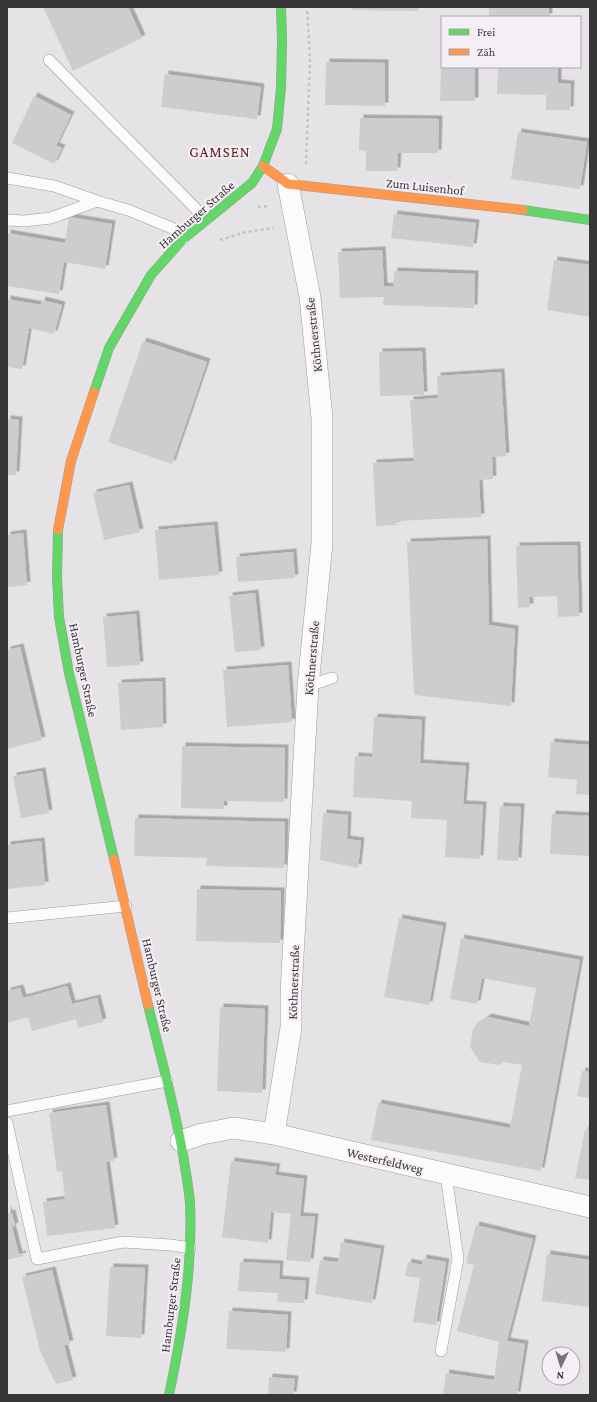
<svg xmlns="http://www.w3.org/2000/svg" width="597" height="1402" viewBox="0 0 597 1402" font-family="'Crimson Pro',serif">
	<defs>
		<filter id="shadow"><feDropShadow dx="3.5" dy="-3.5" stdDeviation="0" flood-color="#0004"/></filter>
	</defs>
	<rect width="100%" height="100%" fill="#e6e3e6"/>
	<path fill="#cdccce" filter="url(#shadow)" d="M43 7H128L142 38 73 71Z
		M352 7H418V11L352 10Z
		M489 7H549V17H489Z
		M326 62 385 63V106L325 105Z
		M441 67H475V101H440Z
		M498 67H558V83L571 84 570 110H546V95L497 94Z
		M165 74 261 87 257 119 161 107Z
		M34 96 71 115 56 146 62 148 54 164 12 143Z
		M360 118 439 119 438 153H398L397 171H366V151L359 150Z
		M518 132 587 142 580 189 511 179Z
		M394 214 476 223 473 247 391 238Z
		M69 217 112 224 105 269 64 262 59 294 7 286V233L65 243Z
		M382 250 384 286 393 287 394 271 475 274 474 308 383 305 384 297 340 298 338 252Z
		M554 260 590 265V317L547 310Z
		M7 299 41 305 42 300 62 305 54 334 29 328 22 369 7 367Z
		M143 341 207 362 172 464 108 442Z
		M422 351 424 395 380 396 379 352Z
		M501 372 506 456 492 457 493 479 479 480 481 517 396 521 397 525 376 526 373 463 414 461 410 400 438 398 437 376Z
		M7 419 19 420 16 475H7Z
		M129 485 140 532 104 540 93 493Z
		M214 525 219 575 159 580 155 530Z
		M23 533 27 585 7 587V535Z
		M487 539 489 625 515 629 511 706 414 695 407 542Z
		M577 545 579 616 558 617 557 596 529 597 530 607 518 608 516 546Z
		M293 552 295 578 238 582 236 557Z
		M255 593 261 650 235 652 229 596Z
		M136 614 140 665 107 667 103 617Z
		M20 647 42 740 7 749V650Z
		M288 665 292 722 227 727 223 670Z
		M162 681 163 727 121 730 118 683Z
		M374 717 422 720 420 763 466 766 463 804 483 805 480 859 445 857 447 820 411 818 412 801 353 797 355 756 372 757Z
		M551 742 590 745 589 769H590V795L576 794 577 780 548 777Z
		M182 746 285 748 284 802 224 801V809L181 808Z
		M42 771 49 813 21 818 13 776Z
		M500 806 521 807 518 861 497 860Z
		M323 813 348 815 347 839 361 841 358 868 320 860Z
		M552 814 590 816V856L550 854Z
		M135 818 285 822 284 868 206 866 207 858 134 856Z
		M41 841 45 885 7 889V845Z
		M197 889 281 891 280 943 196 941Z
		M399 918 443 926 429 1005 384 997Z
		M461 938 580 960 541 1171 371 1140 378 1103 510 1128 522 1065 504 1062 500 1065 480 1062 470 1047 473 1028 488 1017 529 1026 536 988 482 978 477 1004 450 999Z
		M67 986 72 1004 97 998 103 1022 78 1028 76 1019 32 1031 28 1017 7 1023V991L20 988 23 998Z
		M220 1007 265 1009 262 1093 217 1091Z
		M582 1071 590 1072V1098L577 1096Z
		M106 1105 114 1161 106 1162 115 1228 47 1236 43 1202 65 1199 62 1171 57 1172 49 1113Z
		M585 1130 590 1131V1180L575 1178Z
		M231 1161 277 1167 275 1175 304 1179 300 1216 315 1217 310 1262 286 1260 291 1214 271 1212 268 1243 222 1237Z
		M7 1209 9 1214 12 1213 15 1226 12 1227 19 1255 23 1254V1256L7 1260Z
		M476 1225 533 1239 507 1341 525 1344 517 1395H443L446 1373 494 1380 499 1342 457 1331 474 1265 466 1263Z
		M341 1242 381 1249 372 1303 315 1294 320 1260 338 1262Z
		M547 1254 590 1260V1307L542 1301Z
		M423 1258 446 1262 436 1325 413 1322 420 1278 405 1276 408 1262 422 1265Z
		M240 1262 280 1264 279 1279 306 1281 304 1303 277 1302 278 1293 238 1291Z
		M110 1267 145 1268 141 1338 106 1336Z
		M52 1270 70 1344 64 1345 73 1380 56 1384 40 1351 22 1277Z
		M229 1311 288 1315 286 1352 226 1349Z
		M269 1377 295 1379 293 1395H268Z"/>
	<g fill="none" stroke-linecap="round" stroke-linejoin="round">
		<defs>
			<path id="lane" d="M49 60 206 219
				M7 178 54 186 97 201 128 210 172 228 183 239
				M7 220 24 221 51 218 97 201
				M308 686 332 678
				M7 918 126 906
				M7 1111 167 1081
				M7 1123 37 1259 123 1242 171 1245 190 1248
				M441 1351 458 1259 446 1175"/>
			<path id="street" d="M274 1134 291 1028V992L308 686 322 543V418L310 297 288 184
				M181 1141 202 1134 234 1128 274 1134 590 1207"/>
			<path id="fast" d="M523 210 590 220
				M94 392 109 348 151 275 183 239 252 183 263 166 277 129 281 88 282 40 281 7
				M58 530 57 577 59 617 69 673 114 859
				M148 1005C161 1059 177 1113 185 1167 187 1179 189 1191 190 1203 193 1268 182 1332 169 1395"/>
			<path id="slow" d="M263 166 288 184 523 210
				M58 530 71 461 94 392
				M114 859 148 1005"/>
		</defs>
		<use href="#lane" stroke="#9c9a9c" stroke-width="12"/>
		<use href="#street" stroke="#9c9a9c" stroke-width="22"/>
		<use href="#fast" stroke="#9c9a9c" stroke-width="10"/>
		<use href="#slow" stroke="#9c9a9c" stroke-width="10"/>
		<path stroke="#c4c4c4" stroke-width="2.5" stroke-dasharray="3 3" stroke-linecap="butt" d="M306 164 310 60 307 7
			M258 207 269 206
			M220 240 246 232 274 228"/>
		<use href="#lane" stroke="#fbfbfb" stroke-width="11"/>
		<use href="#street" stroke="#fbfbfb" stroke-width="21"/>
		<use href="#fast" stroke="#63d668" stroke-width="9"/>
		<use href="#slow" stroke="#ff974d" stroke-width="9"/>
	</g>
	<g text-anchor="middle" stroke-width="4" stroke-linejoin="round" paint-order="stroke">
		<g font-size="13" fill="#373537" stroke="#f5eff5">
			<text transform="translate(425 186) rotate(6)" y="5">Zum Luisenhof</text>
			<text transform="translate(196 214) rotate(-41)" y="5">Hamburger Straße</text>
			<text transform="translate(313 335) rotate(-96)" y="5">Köthnerstraße</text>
			<text transform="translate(311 658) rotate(-85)" y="5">Köthnerstraße</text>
			<text transform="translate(84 670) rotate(78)" y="5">Hamburger Straße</text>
			<text transform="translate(293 982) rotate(-88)" y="5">Köthnerstraße</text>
			<text transform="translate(158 985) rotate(77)" y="5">Hamburger Straße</text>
			<text transform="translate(385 1160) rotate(13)" y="5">Westerfeldweg</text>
			<text transform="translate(170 1305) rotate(-83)" y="5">Hamburger Straße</text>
		</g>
		<g font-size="15" letter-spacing="1" fill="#601c13" stroke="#f5eff5">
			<text x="220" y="157">GAMSEN</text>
		</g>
	</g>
	<rect width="597" height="1402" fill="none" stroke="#373537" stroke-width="16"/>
	<rect x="441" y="16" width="140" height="52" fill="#f5eff5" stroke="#a9a5a9"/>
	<rect x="449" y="29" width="20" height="6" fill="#63d668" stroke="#a9a5a9"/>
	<text x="477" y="36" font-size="12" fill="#373537">Frei</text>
	<rect x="449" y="49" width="20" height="6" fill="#ff974d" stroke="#a9a5a9"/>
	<text x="477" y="56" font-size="12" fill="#373537">Zäh</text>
	<g transform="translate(561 1366) rotate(184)"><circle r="19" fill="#f5eff5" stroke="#a9a5a9"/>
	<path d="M0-3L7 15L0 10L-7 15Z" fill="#747274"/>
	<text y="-6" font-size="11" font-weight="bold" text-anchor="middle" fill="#373537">N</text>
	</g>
</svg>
